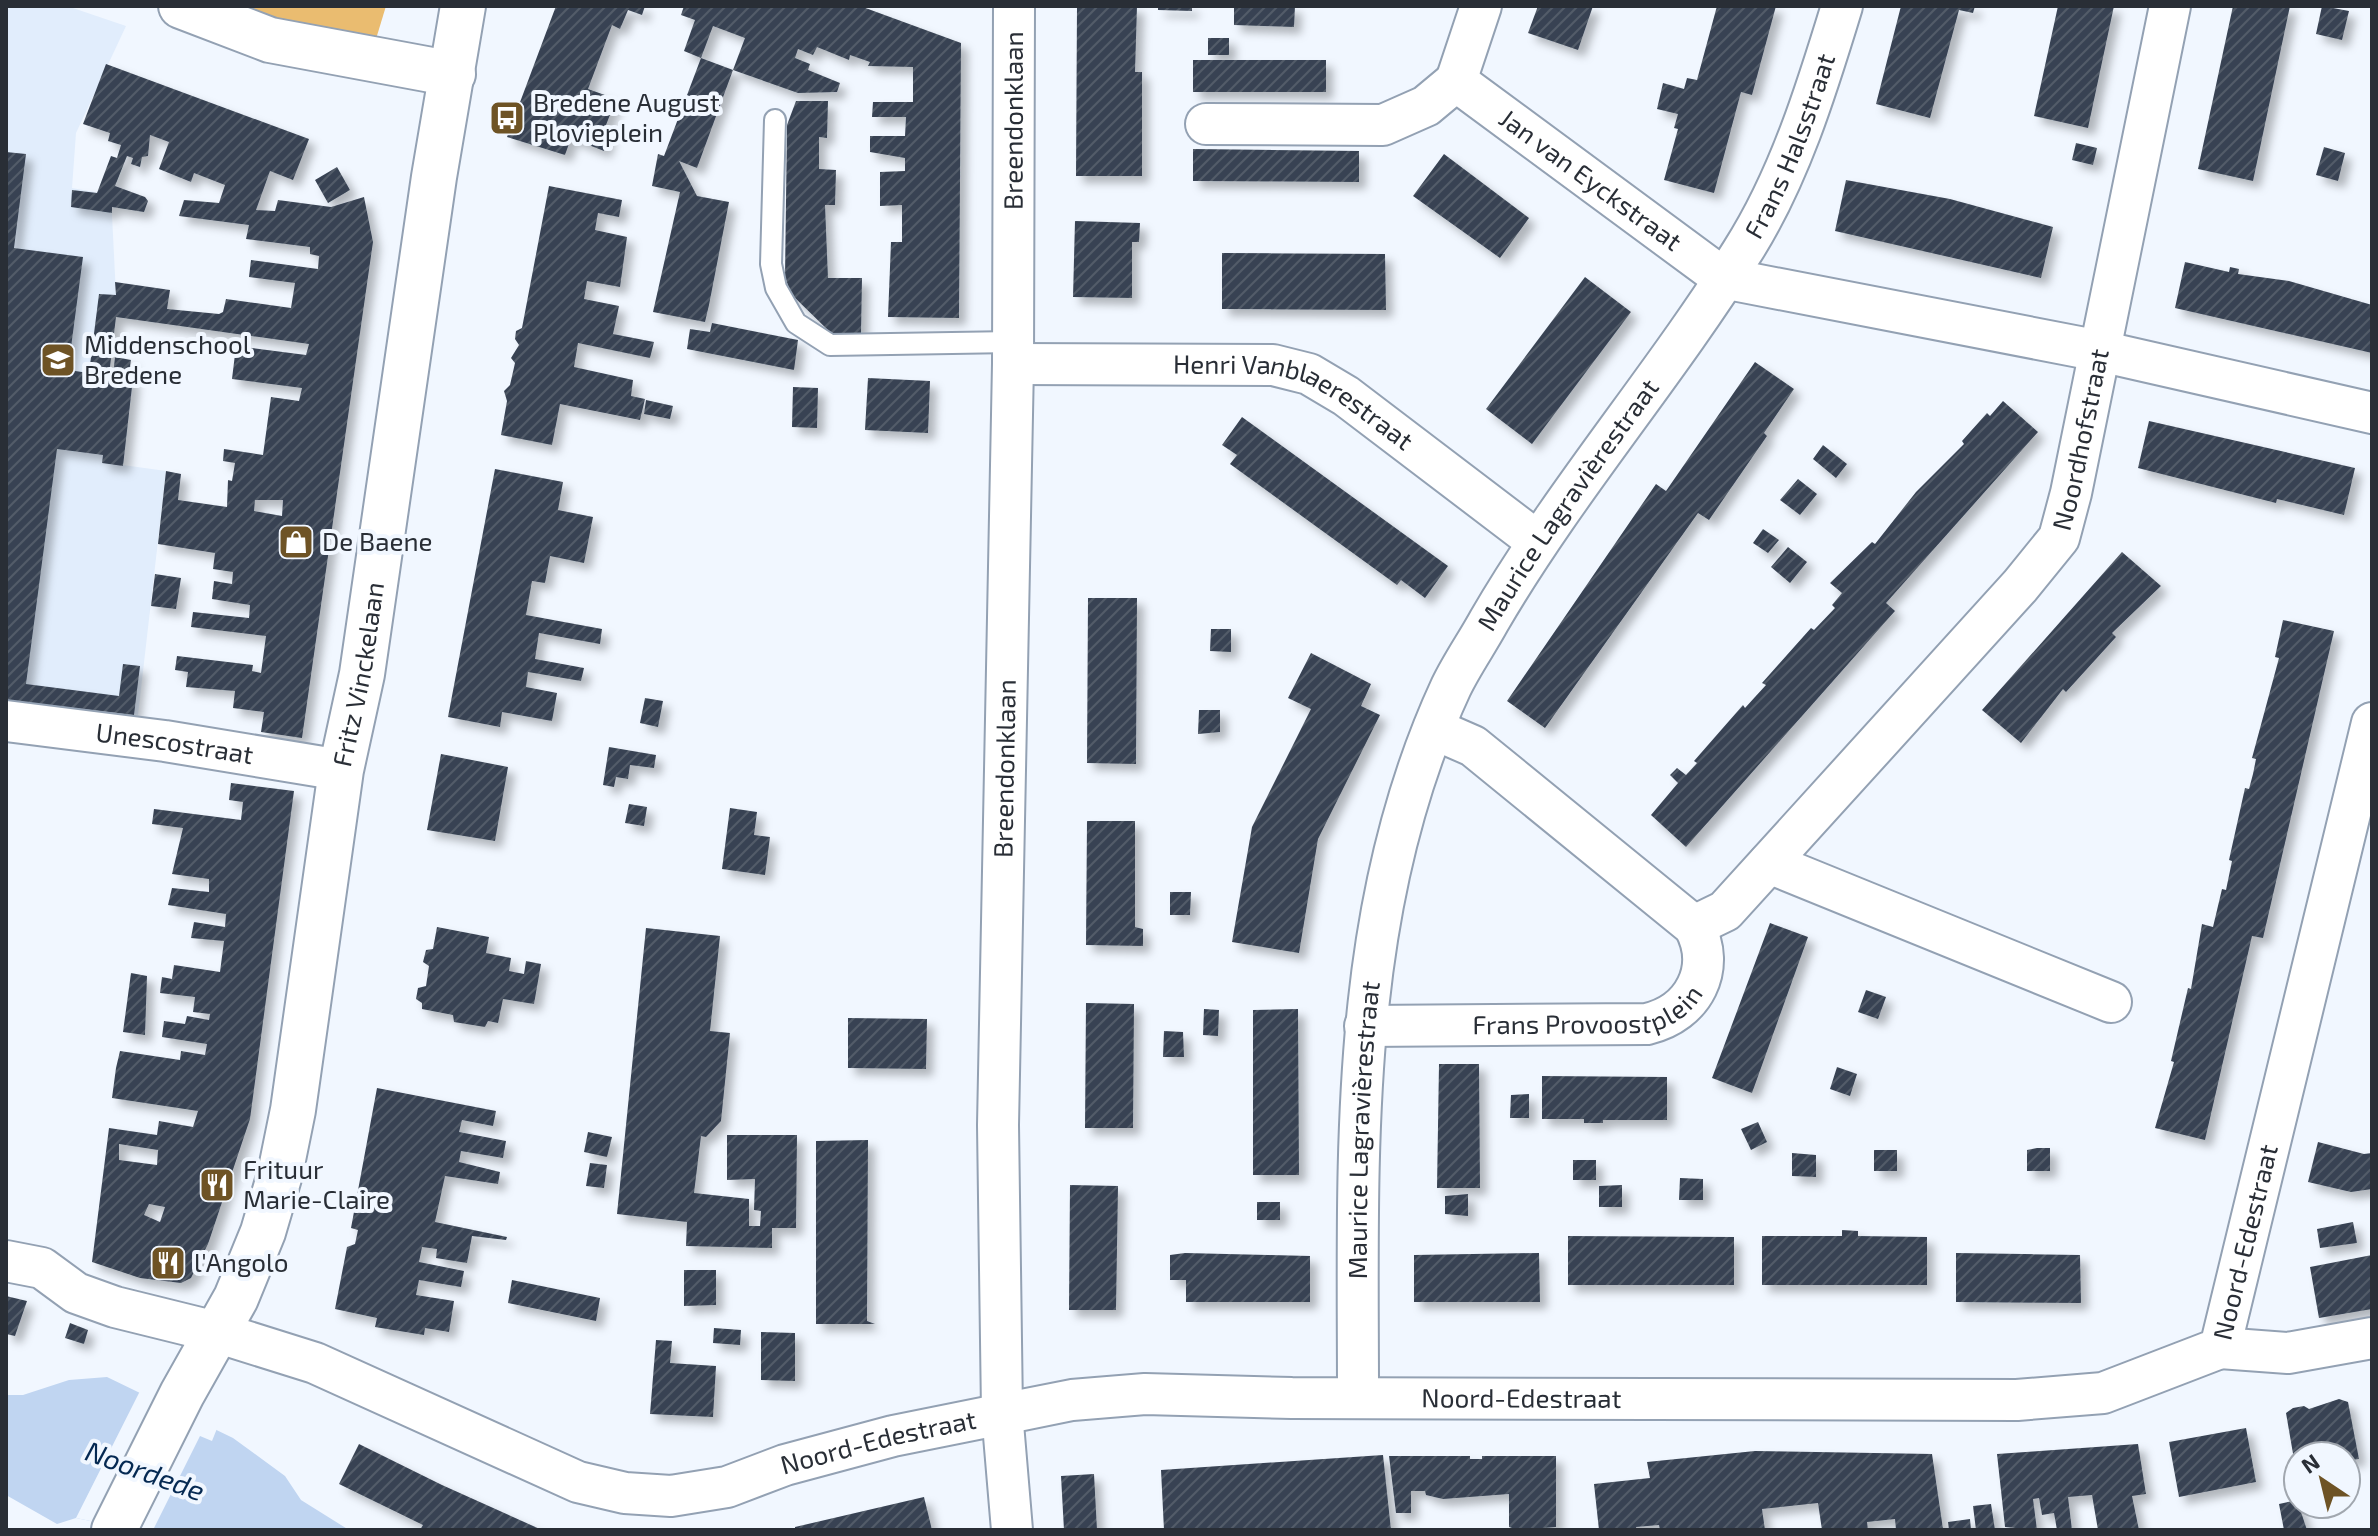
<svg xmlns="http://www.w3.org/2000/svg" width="2378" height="1536" viewBox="0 0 2378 1536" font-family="'Exo 2',sans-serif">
	<defs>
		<pattern id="building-hatch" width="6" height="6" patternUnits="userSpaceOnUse" patternTransform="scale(2)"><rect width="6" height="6" fill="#384353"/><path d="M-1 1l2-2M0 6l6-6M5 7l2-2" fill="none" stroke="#535c69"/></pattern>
		<filter id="shadow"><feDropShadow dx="7" dy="7" stdDeviation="4" flood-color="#0004"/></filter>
	</defs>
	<rect width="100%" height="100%" fill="#f1f7ff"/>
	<path fill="#e1edfc" d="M6 6H67L126 26 76 133 72 188 111 195 116 295 109 374 133 378 123 465 166 471 138 715 6 700Z"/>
	<path fill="#eabc70" d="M235 6H386L376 39 271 19Z"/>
	<path fill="#c0d5f1" d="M107 1377 233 1438 285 1476 301 1500 349 1530H134L76 1518 57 1524 6 1495V1395H23L69 1380Z"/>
	<path fill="#f1f7ff" d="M141 1389 218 1426 212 1441 200 1436 153 1530H134L76 1518Z"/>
	<path fill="url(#building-hatch)" fill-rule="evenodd" filter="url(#shadow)" d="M556 6H645L642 15 628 10 620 29 612 25 588 89 616 99 603 133 609 135 604 151 571 138 565 155 507 137Z
		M684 6H860L961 43 959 318 888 317 891 242H902V205L880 206V172L905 171V158L870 152V136H905L906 117H872L873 102H913V67L868 66 870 62 850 55 849 60 817 47 813 55 798 49 795 58 810 64 808 70 840 83 837 92 798 93 733 70 745 38 713 26 701 58 733 70 697 168 679 161 697 196 729 202 709 305 705 322 653 312 680 192 652 186 658 154 664 156 701 58 684 51 695 20 681 15Z
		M1077 6H1137L1135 72H1142V176H1076Z
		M1158 6H1192V11L1158 10Z
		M1234 6H1295L1294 27 1234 25Z
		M1538 6H1593L1578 50 1528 33Z
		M1717 6H1776L1752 95 1741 92 1714 193 1664 180 1678 129 1674 128 1678 114 1657 109 1663 83 1684 89 1687 78 1697 80Z
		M1901 6H1975L1973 13 1959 10 1930 118 1876 104Z
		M2058 6H2114L2088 128 2034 116Z
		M2233 6H2290L2253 181 2198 169Z
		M2322 6 2349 11 2342 40 2316 34Z
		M1208 38H1229V55H1208Z
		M1193 60H1326V92H1193Z
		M106 64 309 139 293 180 270 171 256 210 275 211 278 200 331 207 364 197 373 242 302 738 261 732 264 712 233 708 235 691 186 687 188 672 175 670 177 656 253 665 252 671 261 673 266 636 191 627 193 612 249 618 250 605 212 599 214 581 232 584 233 572 213 569 215 553 158 544 166 471 181 474 178 500 227 507 228 480 232 481 235 463 223 461 224 449 263 455 271 397 299 401 302 388 232 379 236 346 306 355 309 344 116 317 109 375H113L115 357 131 360 128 378H133L123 466 102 463 103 455 57 449 26 684 119 696 123 664 140 666 134 715 6 700V152L26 154 14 248 83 257 68 370 89 373 99 294 116 295 115 282 170 290 167 309 219 314 223 312 226 299 291 308 295 283 249 277 251 260 318 269 319 256 310 254V247L246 239 249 225 179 216 184 200 219 203 225 185 194 173 191 182 159 169 169 142 150 135 148 156 142 157 140 167 131 164 133 158 127 156 115 186 145 197 148 201 144 212 112 207V213L71 207 72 190 97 193 111 156 117 158 121 145 108 141 110 133 83 124ZM255 500H283L282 516 254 511Z
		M796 101H828L827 138 819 137V169L836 170 835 205H825L828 278H862L861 334H832L791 294 785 277 787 125Z
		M2076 143 2097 148 2093 165 2072 160Z
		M2324 147 2345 153 2338 181 2316 175Z
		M1193 149 1359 151V182L1193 181Z
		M1444 154 1529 218 1500 258 1413 196Z
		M337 167 350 190 328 203 315 180Z
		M1846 180 1950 199 2053 227 2041 278 1835 231Z
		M549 186 622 200 619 217 598 213 595 230 627 237 620 287 587 281 584 299 619 306 613 334 654 342 650 358 578 343 574 367 633 380 631 396 645 399 640 420 560 404 552 445 501 435 507 401 504 391 510 385 515 363 511 358 519 345 515 339 516 331 522 328Z
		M1075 221 1140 223 1139 242H1132V298L1073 297Z
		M1222 253 1385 254 1386 310 1222 309Z
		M2185 262 2229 272 2230 267 2239 269 2238 274 2289 281 2372 305V353L2175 308Z
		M1585 277 1631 312 1532 444 1486 409Z
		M712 323 798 340 794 370 687 349 690 329 710 332Z
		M1755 362 1794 389 1764 433 1767 436 1709 520 1698 513 1545 728 1507 701 1656 484 1666 491Z
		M868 378 930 381 928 433 865 430Z
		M793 387 818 388 817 428 792 427Z
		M646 400 673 406 670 419 644 414Z
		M2003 401 2038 432 1886 603 1895 611 1686 847 1651 815 1678 783 1670 775 1677 768 1686 775 1697 763 1694 761 1743 705 1745 708 1755 697 1766 685 1762 683 1811 628 1814 630 1835 608 1832 605 1842 593 1830 583 1872 542 1875 544 1916 492 1964 444 1962 441 1987 413 1990 416Z
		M1242 417 1448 566 1425 598 1401 580 1397 585 1230 464 1237 455 1222 445Z
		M2149 421 2355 468 2344 515 2277 499 2276 503 2138 468Z
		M1823 445 1847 464 1836 478 1813 459Z
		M495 469 563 482 558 510 593 517 584 563 550 556 545 583 532 581 526 615 602 629 600 644 539 633 535 659 584 668 581 681 528 672 526 687 557 693 552 721 502 712 500 727 448 717Z
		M1798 479 1817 494 1800 515 1780 500Z
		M1763 529 1779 540 1768 553 1753 543Z
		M1788 547 1807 562 1790 583 1771 567Z
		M2122 552 2161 586 2112 633 2116 637 2066 692 2063 689 2021 743 1982 710Z
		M155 574 181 578 176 609 151 606Z
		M1088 598H1137L1136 764 1087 763Z
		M2283 620 2334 631 2263 938 2252 936 2205 1140 2155 1128 2174 1062 2171 1061 2188 988 2191 989 2202 924 2213 927 2222 889 2226 890 2232 861 2229 860 2245 788 2249 789 2253 774 2256 759 2252 758 2279 658 2275 657Z
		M1211 629H1231V652L1210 651Z
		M1311 653 1371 684 1361 706 1380 715 1318 839 1299 953 1232 942 1252 827 1311 709 1288 698Z
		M645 698 663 701 658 727 640 723Z
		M1199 710H1220V732L1198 734Z
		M609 747 656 755 654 768 630 765 628 779 616 777 614 787 603 785Z
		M441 754 508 767 495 841 427 830Z
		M231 783 294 791 250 1119 208 1244 191 1278 181 1283 140 1278 92 1262 109 1128 157 1135 159 1121 193 1127 198 1111 112 1098 116 1068 120 1051 180 1060 181 1051 205 1055 207 1044 162 1037 164 1021 185 1024 187 1016 209 1020 210 1014 193 1012 195 997 160 993 162 977 172 979 174 965 220 972 224 941 191 938 194 922 225 927 226 914 168 905 172 888 209 892V879L172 874 183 828 152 824 154 809 241 820 243 802 229 800ZM119 1144 158 1150 157 1165 119 1160ZM149 1204 165 1207 160 1222 144 1215Z
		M629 804 647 807 644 826 625 823Z
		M730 808 757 812 754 835 770 837 765 875 722 869Z
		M1087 821H1135V927L1143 929V946L1086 945Z
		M1170 892H1191L1190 915H1170Z
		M1770 923 1808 937 1752 1093 1712 1078Z
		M437 927 489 937 486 953 511 958 509 971 524 974 526 961 541 964 534 1004 503 999 498 1023 488 1021 485 1027 454 1022 453 1015 422 1009V1003L416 999 418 988 426 986 429 966 423 962 426 950 433 949Z
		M646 928 720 936 710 1031 730 1033 721 1121 706 1137 701 1136 694 1193 749 1199V1226H760L761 1211 754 1210 755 1179 727 1180V1135H797L796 1228H772V1248L686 1246 687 1222 617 1214Z
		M131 973 147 976 145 1035 123 1032Z
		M1866 990 1886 997 1878 1019 1858 1012Z
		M1086 1003 1134 1004 1133 1128H1085Z
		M1204 1009 1219 1010 1218 1036 1203 1035Z
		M1298 1009 1299 1175H1253V1010Z
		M848 1018 927 1019 926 1069 848 1068Z
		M1164 1031 1183 1032 1184 1057H1163Z
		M1439 1064H1479L1480 1188H1437Z
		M1837 1067 1857 1074 1850 1096 1830 1089Z
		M1542 1076 1667 1077V1120H1603V1123H1584V1119H1542Z
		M377 1088 496 1111 493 1126 462 1120 459 1132 506 1141 503 1158 461 1151 459 1162 500 1172 498 1184 445 1176 435 1222 507 1237 506 1240 472 1236 467 1263 436 1258 437 1249 422 1247 419 1262 464 1271 461 1287 419 1280 416 1295 454 1301 449 1332 425 1328 424 1335 375 1327 377 1318 335 1309 347 1247 355 1244 358 1230 351 1228Z
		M1529 1094V1118H1510L1511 1095Z
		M1758 1122 1767 1142 1751 1150 1741 1129Z
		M588 1132 612 1137 607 1157 584 1152Z
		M868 1140 867 1321 875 1324H816V1141Z
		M2318 1142 2364 1154 2372 1153V1189L2351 1192 2308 1182Z
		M2037 1148H2050V1171H2027V1150Z
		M1874 1150H1897V1171H1874Z
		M1792 1153 1816 1155V1177L1792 1176Z
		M1573 1160H1596V1180H1573Z
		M590 1163 607 1165 604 1188 586 1186Z
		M1680 1178 1703 1179V1200H1679Z
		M1070 1185 1118 1186 1116 1310H1069Z
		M1622 1185V1207H1599V1186Z
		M1468 1194V1216L1445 1214V1196Z
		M1257 1202H1280V1220H1257Z
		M2353 1222 2357 1243 2320 1248 2317 1229Z
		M1842 1230 1858 1231V1236L1927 1237V1285H1762V1236H1842Z
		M1568 1236 1734 1237V1285H1568Z
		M1185 1253 1310 1256V1302H1186V1280H1170V1255Z
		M1539 1253 1540 1302H1414V1255Z
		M1956 1253 2080 1255 2081 1303 1956 1302Z
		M2372 1255V1309L2319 1318 2310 1267Z
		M684 1270H716V1305L684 1306Z
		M512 1280 600 1298 596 1321 508 1303Z
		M6 1296 27 1301 15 1336 6 1334Z
		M70 1323 88 1330 84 1344 65 1338Z
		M714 1328 741 1330 740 1345 713 1343Z
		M761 1332 795 1333V1381L761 1380Z
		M656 1340 672 1341 670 1363 716 1366 713 1417 650 1414Z
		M2339 1399 2348 1402 2359 1459 2346 1461V1456H2298L2296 1471 2286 1413 2293 1408 2304 1406 2309 1409Z
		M2246 1428 2256 1482 2179 1497 2169 1442Z
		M359 1444 442 1485 542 1530H420L423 1525 339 1484Z
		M2138 1444 2146 1494 2132 1496 2139 1530H2098L2092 1495 2068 1497 2072 1530H2057L2054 1513 2042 1515 2039 1498 2033 1499 2037 1530 2005 1527 1997 1454Z
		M1755 1451 1932 1454 1943 1529 1896 1530 1895 1519 1867 1522 1868 1530H1822L1818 1503 1762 1509 1765 1530H1660L1659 1525 1636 1527 1637 1530H1599L1594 1484 1650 1478 1647 1462Z
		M1383 1455 1391 1530H1164L1161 1470Z
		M1389 1456H1470V1459H1482V1456H1556V1527L1518 1530 1509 1527V1494L1443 1499 1426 1495 1425 1491H1411V1513H1396Z
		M1094 1474 1097 1530H1064L1061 1476Z
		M924 1497 932 1530H795V1527Z
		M2297 1500 2307 1530H2284L2279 1504Z
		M1991 1504 1995 1530H1976L1973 1506Z
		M1970 1519 1971 1530H1949L1948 1522Z"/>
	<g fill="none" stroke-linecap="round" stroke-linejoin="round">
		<defs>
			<path id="service" d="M775 120 771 264 776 288 796 323 830 345 1013 342"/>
			<g id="minor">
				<path d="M1456 81 1481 6"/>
				<path id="s1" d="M1206 124 1383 125 1426 106 1456 81 1723 278 2100 351 2372 413"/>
				<path id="s2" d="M1013 364 1273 365 1309 374 1346 396 1538 542"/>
				<path id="s3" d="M6 721 165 741 341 770"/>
				<path d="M1769 863 2111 1002"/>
				<path id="s4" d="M1694 926 1725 911 2020 586 2059 538 2071 493 2170 6"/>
				<path id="s5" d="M1365 1026 1647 1024C1694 1013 1717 968 1694 926L1473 746 1434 729"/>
				<path id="s6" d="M6 1261 42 1268 76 1293 115 1307 216 1332 315 1363 578 1482 625 1493 671 1496 727 1487 785 1465 893 1436 1072 1400 1145 1394 1292 1398 2017 1400 2103 1393 2220 1348 2372 723"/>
				<path d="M2220 1348 2288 1353 2372 1338"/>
				<path id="s7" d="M1358 1396C1358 1155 1347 911 1451 687 1462 664 1477 643 1489 621 1564 492 1663 378 1742 252 1789 179 1817 88 1842 6"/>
				<path id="s8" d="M1012 1530 1002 1412 998 1125 1013 364 1014 6"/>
			</g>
			<g id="tertiary">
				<path d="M181 6 270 40 453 74"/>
				<path id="s9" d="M114 1530 182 1394 236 1298 263 1232 280 1174 293 1110 341 770 362 674 434 177 463 6"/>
			</g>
		</defs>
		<use href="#service" stroke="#93a1b3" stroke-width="24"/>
		<use href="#minor" stroke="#93a1b3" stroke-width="44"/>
		<use href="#tertiary" stroke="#93a1b3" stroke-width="48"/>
		<use href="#service" stroke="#fff" stroke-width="20"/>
		<use href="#minor" stroke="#fff" stroke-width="40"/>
		<use href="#tertiary" stroke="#fff" stroke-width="44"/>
	</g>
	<defs>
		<symbol id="bus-square" viewBox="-11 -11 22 22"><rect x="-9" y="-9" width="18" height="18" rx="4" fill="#6e5325" stroke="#f1f7ff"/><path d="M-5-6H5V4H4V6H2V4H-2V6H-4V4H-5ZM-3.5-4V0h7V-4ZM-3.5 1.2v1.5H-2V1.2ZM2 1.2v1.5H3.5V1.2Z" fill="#fff"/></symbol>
		<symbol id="school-square" viewBox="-11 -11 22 22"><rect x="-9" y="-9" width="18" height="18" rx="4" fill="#6e5325" stroke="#f1f7ff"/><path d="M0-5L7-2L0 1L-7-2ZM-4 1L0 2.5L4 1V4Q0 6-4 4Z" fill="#fff"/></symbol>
		<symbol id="shop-square" viewBox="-11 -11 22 22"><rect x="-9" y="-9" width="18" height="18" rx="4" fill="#6e5325" stroke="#f1f7ff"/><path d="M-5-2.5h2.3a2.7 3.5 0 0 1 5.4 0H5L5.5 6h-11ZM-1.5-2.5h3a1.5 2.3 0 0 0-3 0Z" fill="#fff"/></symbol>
		<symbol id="restaurant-square" viewBox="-11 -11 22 22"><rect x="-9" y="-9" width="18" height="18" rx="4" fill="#6e5325" stroke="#f1f7ff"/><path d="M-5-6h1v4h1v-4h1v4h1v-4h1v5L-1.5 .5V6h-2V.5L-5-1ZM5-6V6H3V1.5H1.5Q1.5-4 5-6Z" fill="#fff"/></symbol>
	</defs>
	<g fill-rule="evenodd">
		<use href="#bus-square" x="487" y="98" width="40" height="40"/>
		<use href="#school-square" x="38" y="340" width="40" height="40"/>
		<use href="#shop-square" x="276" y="522" width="40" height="40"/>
		<use href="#restaurant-square" x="197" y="1165" width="40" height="40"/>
		<use href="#restaurant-square" x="148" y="1243" width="40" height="40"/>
	</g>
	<g text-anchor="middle" stroke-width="8" stroke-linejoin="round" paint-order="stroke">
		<g font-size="26" fill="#292e36" stroke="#f1f7ff" text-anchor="start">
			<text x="533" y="112">Bredene August<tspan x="533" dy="30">Plovieplein</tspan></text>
			<text x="84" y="354">Middenschool<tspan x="84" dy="30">Bredene</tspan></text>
			<text x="322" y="551">De Baene</text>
			<text x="243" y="1179">Frituur<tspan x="243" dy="30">Marie-Claire</tspan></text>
			<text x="194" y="1272">l'Angolo</text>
		</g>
		<g font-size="26" fill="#292e36" stroke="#f1f7ff">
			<text dy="9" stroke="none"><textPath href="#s8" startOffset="1410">Breendonklaan</textPath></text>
			<text dy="9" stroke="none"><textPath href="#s7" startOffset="1362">Frans Halsstraat</textPath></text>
			<text dy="9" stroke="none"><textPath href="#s1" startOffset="430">Jan van Eyckstraat</textPath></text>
			<text dy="9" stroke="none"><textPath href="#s2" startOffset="290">Henri Vanblaerestraat</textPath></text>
			<text dy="9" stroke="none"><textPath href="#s4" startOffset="636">Noordhofstraat</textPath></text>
			<text dy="9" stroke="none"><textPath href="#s7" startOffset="938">Maurice Lagravièrestraat</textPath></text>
			<text dy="9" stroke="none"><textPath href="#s9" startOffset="900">Fritz Vinckelaan</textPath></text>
			<text dy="9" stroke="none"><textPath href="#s3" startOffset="170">Unescostraat</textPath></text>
			<text dy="9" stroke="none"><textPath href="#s8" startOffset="762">Breendonklaan</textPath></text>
			<text dy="9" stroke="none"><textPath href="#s5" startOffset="226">Frans Provoostplein</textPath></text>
			<text dy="9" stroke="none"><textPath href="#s7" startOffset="266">Maurice Lagravièrestraat</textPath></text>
			<text dy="9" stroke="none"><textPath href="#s6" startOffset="2390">Noord-Edestraat</textPath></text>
			<text dy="9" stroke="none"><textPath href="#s6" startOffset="1574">Noord-Edestraat</textPath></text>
			<text dy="9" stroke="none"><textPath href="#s6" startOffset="926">Noord-Edestraat</textPath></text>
		</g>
		<g font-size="28" font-style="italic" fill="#052952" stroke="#f1f7ff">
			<text transform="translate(145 1471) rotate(20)" y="10">Noordede</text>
		</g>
	</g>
	<rect width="2378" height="1536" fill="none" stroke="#292e36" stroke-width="16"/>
	<g transform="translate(2322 1480) rotate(325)"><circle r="38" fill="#f1f7ff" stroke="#a1a7af" stroke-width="2"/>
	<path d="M0-6L14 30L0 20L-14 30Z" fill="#6e5325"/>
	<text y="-12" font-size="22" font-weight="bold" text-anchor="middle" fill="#292e36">N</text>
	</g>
</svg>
